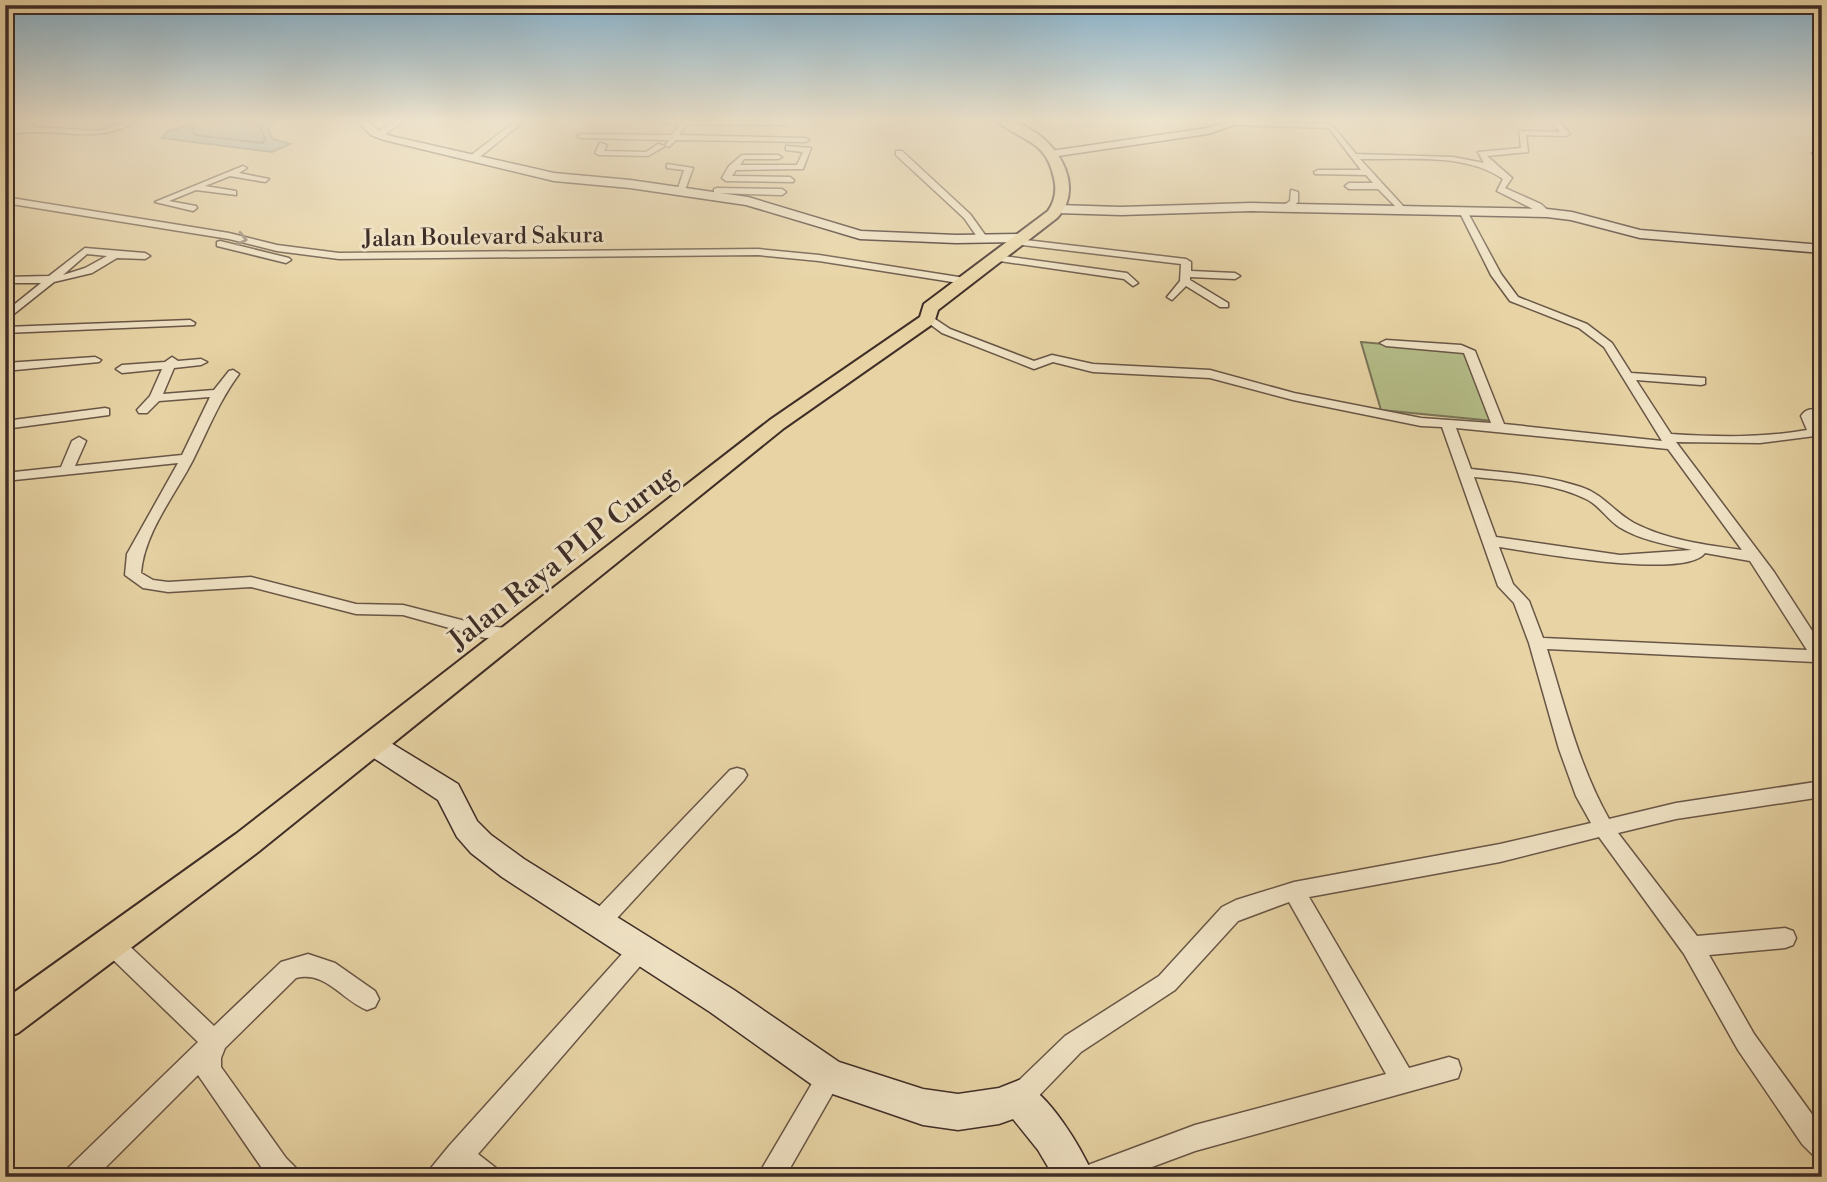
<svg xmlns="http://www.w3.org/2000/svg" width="1827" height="1182" viewBox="0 0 1827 1182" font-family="'Libre Bodoni',serif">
	<rect width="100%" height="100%" fill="#e7d3a4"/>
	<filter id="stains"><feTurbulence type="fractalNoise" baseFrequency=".00286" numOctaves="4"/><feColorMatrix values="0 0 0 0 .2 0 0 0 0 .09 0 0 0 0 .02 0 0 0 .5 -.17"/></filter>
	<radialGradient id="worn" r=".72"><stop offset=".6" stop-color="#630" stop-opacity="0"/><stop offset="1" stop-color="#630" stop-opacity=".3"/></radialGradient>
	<path fill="#b4bc87" stroke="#7a7457" stroke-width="2" d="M1361 342 1464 351 1494 421 1381 410Z"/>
	<path fill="#99b6af" stroke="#757f79" stroke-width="2" d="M195 121H275L268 130 273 139 290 144 272 152 162 138 168 131 177 129Z"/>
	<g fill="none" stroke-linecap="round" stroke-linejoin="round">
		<path stroke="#6c726b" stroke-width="2" d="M196 121 192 131 195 135 262 143 265 140 261 128 267 121"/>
		<defs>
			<path id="street" d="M127 121H137C94 148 50 123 5 136V132L18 128 5 127V123L31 124 34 127 99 131Z
				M358 121H367L363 123Z
				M396 121H404L381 137H375V133Z
				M516 121H524L476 160H470V156Z
				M657 121H783L786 125 687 124 679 135 805 138 809 140 805 142 676 140 669 147 665 145 669 140 581 138 577 136 581 134 672 135 680 124 660 123Z
				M1235 121 1331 124 1356 154 1453 157 1484 163 1478 152 1521 148 1519 131 1560 132 1551 121H1559L1570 134 1566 136 1526 135 1528 152 1487 156 1512 178 1505 188 1541 204 1551 213 1547 216 1497 191 1503 179C1465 152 1405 160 1360 159L1404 207 1405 209 1401 212 1378 189H1349L1345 186 1349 183H1373L1366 175 1315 174 1314 172 1318 170H1361L1329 128 1232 125Z
				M600 143 607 145 604 151 646 152 658 144 665 146 648 156 599 155 595 153Z
				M786 146 811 148 803 169 736 170 732 176 790 177 794 180 793 182 726 181 722 178 729 166 742 155H778L782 157 778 159H744L740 165H797L803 152 786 150Z
				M896 151H902L970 214 988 239 986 241H980L964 218 896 155Z
				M667 164 693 168 684 193 677 191 684 170 667 168Z
				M243 166 247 168 239 173 269 179 265 182 230 176 205 186 236 191V195L196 190 169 201 196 206 197 208 193 211 155 202Z
				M717 188 782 189 786 192 782 195 714 193V189Z
				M1291 190 1298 192V202L1290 209H1284V205L1290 201Z
				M5 197 229 233 277 245 339 253 758 249 819 255 965 278 970 281 965 284 819 261 758 255 339 259 277 251 229 239 5 203Z
				M1463 208 1467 211 1501 274 1518 297 1587 324 1612 343 1631 373 1705 378V384L1701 385 1636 380 1671 434C1717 437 1762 438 1807 430L1801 416C1806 408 1813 409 1822 409V417H1814L1821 432 1815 436 1760 443 1676 442 1774 572 1822 646V666L1814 662 1547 649C1565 707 1579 766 1609 819L1676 803 1822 781V797L1676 819 1618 833 1697 936 1785 928 1793 931 1796 938 1793 945 1785 948 1709 955 1754 1034 1822 1128V1159L1813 1155 1802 1144 1738 1050 1684 954 1599 837 1500 862 1309 897 1409 1068 1449 1057 1458 1060 1461 1069 1458 1078 1195 1151 1125 1177H1076L1080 1168 1195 1125 1386 1074 1289 902 1238 921 1175 990 1081 1052 1028 1107 1019 1110 1010 1107 1007 1098 1010 1089 1065 1036 1159 976 1222 907 1236 900 1294 882 1500 844 1591 823 1576 796 1559 749 1529 643 1514 603 1498 586 1442 427 1421 426 1293 400 1210 378 1093 372 1053 362 1034 369 942 333 923 319 932 317 950 329 1034 361 1052 355 1093 364 1210 370 1294 393 1421 418 1491 423 1464 353 1386 346 1380 343 1386 340 1461 345 1475 351 1504 424 1662 441 1604 347 1579 328 1510 301 1491 275 1459 211ZM1456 428 1668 449 1742 550C1706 545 1667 540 1634 523 1614 512 1603 494 1581 487 1546 475 1508 473 1471 469ZM1474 477C1511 481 1552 482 1586 499 1599 505 1607 519 1619 527 1640 540 1668 545 1692 550L1620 555 1496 537ZM1499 547C1533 552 1685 580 1705 553L1750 561 1807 650 1543 638 1529 601 1513 584Z
				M1017 239 1186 259 1191 262V271L1235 273 1240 276 1235 279 1190 277V280L1228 303V307H1220L1186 286 1172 300 1167 297 1180 281 1181 264 1014 244V240Z
				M220 241 289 258 291 260 286 263 217 246V242Z
				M85 248 145 253 150 256 145 259 117 258 92 273 54 282 5 321V312L41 283H5V277L49 276ZM87 254 107 256 85 268 63 275Z
				M996 255 1127 273 1138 283 1133 286 1124 279 993 260V256Z
				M190 320 195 323 194 325 5 333V327Z
				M95 357 101 360 99 362 5 371V363Z
				M172 357 178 361 201 359 207 362 201 365 174 368 163 394 214 390 229 371 233 370 239 374C219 401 208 430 193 460 175 495 144 533 141 573L153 580 168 582 251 577 356 604 403 605 485 626 517 629 519 633 517 637 485 638 403 615 356 614 251 587 168 592 143 588 125 575 127 554 178 463 5 481V473L61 467 72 441 79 437 86 441 75 466 182 455 210 397 159 401 147 413H139L137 410 150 396 162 369 122 373 116 369 122 365 165 362Z
				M105 408 109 409V415L5 429V421Z
				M737 768 744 770 747 775 744 780 607 929 599 932 591 929 588 922 591 915 730 770Z
				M112 934 120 937 214 1026 281 962 308 954 335 963 375 991 379 999 375 1007 367 1010C342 1000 325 970 296 978L225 1048 221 1058V1067L286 1158 296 1168 300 1177H268L198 1075 96 1177H64L68 1168 198 1042 104 951 101 944 104 937Z
				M640 940 648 943 651 950 648 957 478 1154 496 1168 500 1177H465L461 1173 458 1177H427L431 1168 449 1146 632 943Z
				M830 1065 839 1068 842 1077 785 1177H757L821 1068Z"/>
			<path id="secondary" d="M357 121H368L379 131 391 136 554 173 630 180 748 197 861 231 956 235 1021 234 1028 238 1021 242 956 243 860 239 746 205 630 188 554 181 384 140 371 135Z
				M1230 121H1245L1208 134 1051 157 1045 154 1051 151 1207 128Z
				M1822 147V163L1818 162 1812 153Z
				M1251 203 1547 209 1572 212 1640 230 1822 245V253L1640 238 1571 220 1547 217 1251 211 1121 215 1057 213 1051 209 1057 205 1121 207Z
				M372 734 381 737 458 784 477 821 491 835 524 859 734 990 839 1062 923 1089 958 1094 999 1088 1019 1080C1049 1093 1081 1147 1094 1177H1054L1038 1150 1013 1119 999 1124 958 1130 923 1125 818 1089 710 1012 502 877 471 853 457 837 438 800 363 751 359 744 363 737Z"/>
			<path id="primary" d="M997 121C1041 117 1093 180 1057 218L938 310 934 323 784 428 258 852 18 1033 5 1038V999L236 834 770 420 920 317 924 304 1048 211C1055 201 1057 190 1054 178 1046 139 1022 142 997 121Z"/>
		</defs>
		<use href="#street" stroke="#695646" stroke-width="3"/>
		<use href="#secondary" stroke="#3f2d27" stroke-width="3"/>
		<use href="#primary" stroke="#3f2d27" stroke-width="4"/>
		<use href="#street" fill="#efe2c4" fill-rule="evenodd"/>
		<use href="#secondary" fill="#efe2c4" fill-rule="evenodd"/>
		<use href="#primary" fill="#e7d3a4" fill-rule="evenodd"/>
	</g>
	<defs><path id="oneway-chevron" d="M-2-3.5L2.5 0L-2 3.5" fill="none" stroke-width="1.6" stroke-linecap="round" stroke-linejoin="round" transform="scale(1.75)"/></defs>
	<use stroke="#978876" href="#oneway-chevron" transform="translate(242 239) rotate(13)"/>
	<linearGradient id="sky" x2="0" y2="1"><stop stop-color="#88b5d1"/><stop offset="0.42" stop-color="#f4ebd6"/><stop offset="1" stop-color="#f4ebd6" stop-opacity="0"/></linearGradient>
	<rect width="1827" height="286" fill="url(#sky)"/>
	<g text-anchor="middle" stroke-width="6" stroke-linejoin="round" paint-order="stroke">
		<g font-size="23" fill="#3f2d27" stroke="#efe2c4">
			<text transform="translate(483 236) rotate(-1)" y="8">Jalan Boulevard Sakura</text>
		</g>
		<g font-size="28" fill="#3f2d27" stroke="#efe2c4">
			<text transform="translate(562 557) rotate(-38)" y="10">Jalan Raya PLP Curug</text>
		</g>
	</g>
	<rect width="1827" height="1182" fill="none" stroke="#e7d3a4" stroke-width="28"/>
	<rect x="7" y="7" width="1813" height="1168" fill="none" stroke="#3f2d27" stroke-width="3.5"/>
	<rect x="14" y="14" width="1799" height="1154" fill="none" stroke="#3f2d27" stroke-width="2"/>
	<rect width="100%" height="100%" filter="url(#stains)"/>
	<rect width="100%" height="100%" fill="url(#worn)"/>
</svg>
